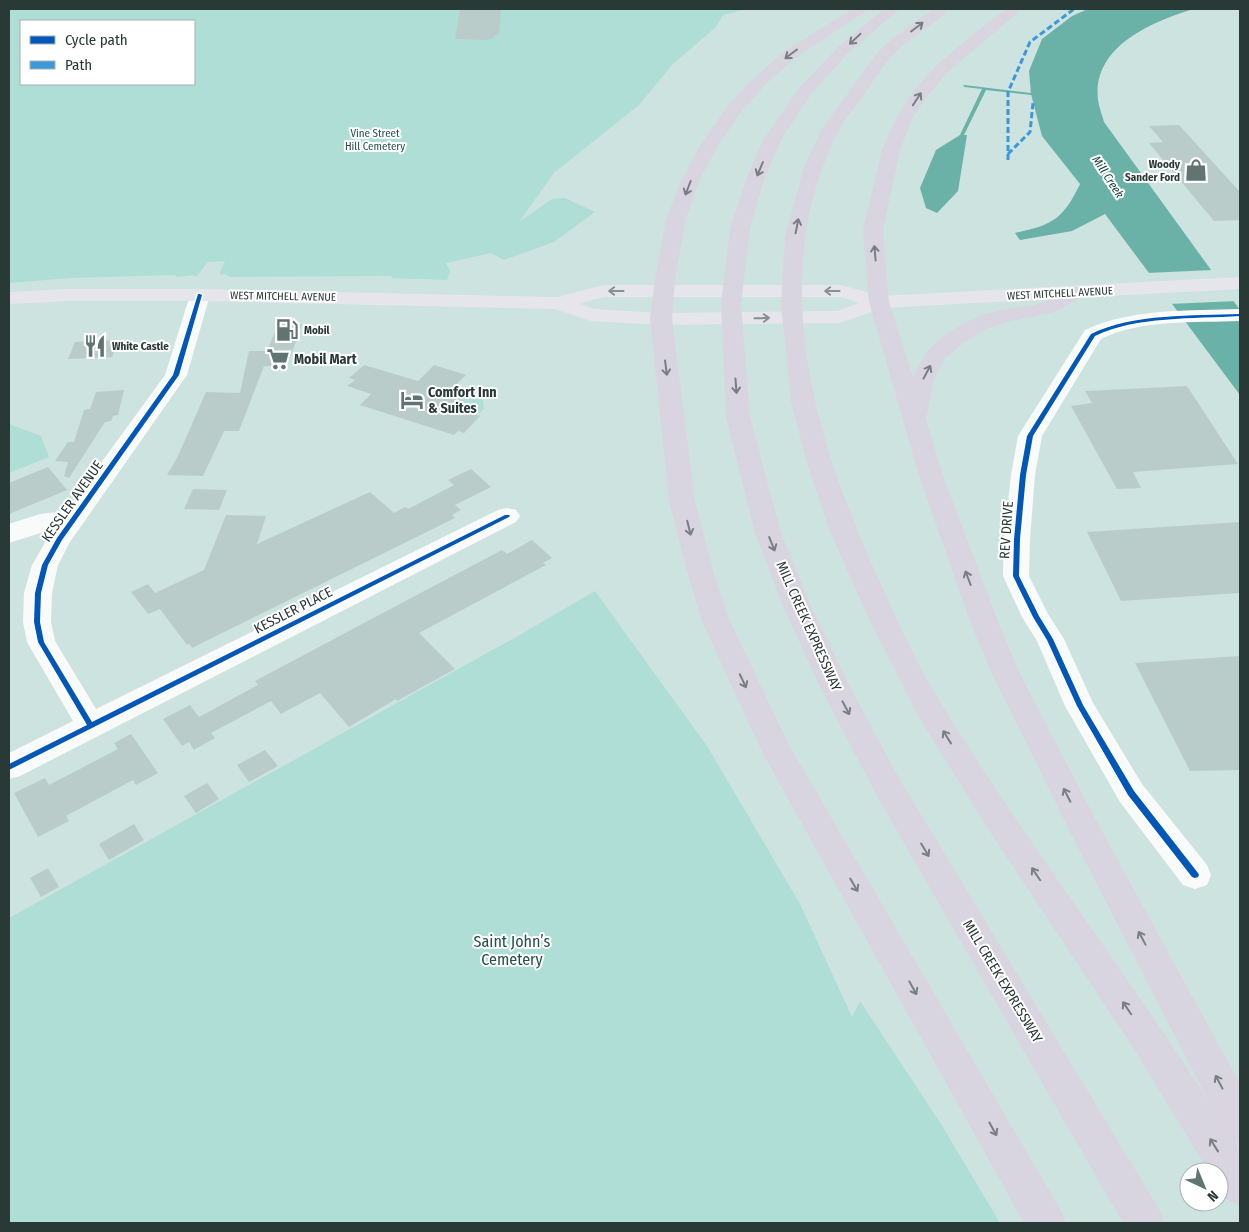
<svg xmlns="http://www.w3.org/2000/svg" width="1249" height="1232" viewBox="0 0 1249 1232" font-family="'Fira Sans Condensed',sans-serif">
	<rect width="100%" height="100%" fill="#cde3df"/>
	<path fill="#afded6" fill-rule="evenodd" d="M9 9H747L723 15 716 27 673 64 639 105 554 173 519 222 552 199 565 198 595 212 554 242 504 260 491 253 446 263 450 271 447 280 392 278 391 276 230 277 225 274 221 275 220 272 225 261 208 262 196 277 193 275 176 277V275L70 278 9 283ZM21 21H194V84H21Z
		M465 394 483 399 484 409 477 415 452 407Z
		M9 424 41 436 49 457 9 473Z
		M595 591 707 746 800 904 852 1017 860 1001 941 1124 1000 1223H9V918L516 637Z"/>
	<path fill="#6ab1a7" d="M1088 9H1193C1152 22 1092 46 1098 100 1099 107 1102 115 1104 122L1240 310V395L1105 214 1072 231 1020 240 1015 233C1053 225 1063 219 1080 184L1042 136 1031 94 1029 71 1042 39 1072 16Z
		M960 135H967L958 191 937 213 926 208 920 188 936 150Z"/>
	<path fill="#cde3df" d="M1213 270 1237 301 1169 304 1146 273Z"/>
	<g fill="none" stroke-linecap="round" stroke-linejoin="round">
		<path fill="#6ab1a7" fill-rule="evenodd" d="M964 85 1031 93 1033 94 1031 95 986 90 964 135 962 136 960 135 982 89 965 87 963 86Z"/>
	</g>
	<path fill="#baccc9" d="M460 9H501L499 35H495L494 38 487 40 455 39Z
		M1179 125 1240 192V220L1214 221 1149 143 1163 142 1149 126Z
		M278 324H302L287 367 264 366 239 431H224L203 476 167 475 178 456 206 392 240 393 249 351H267Z
		M119 340 112 357 68 359 75 342Z
		M364 365 418 381 434 365 466 375 450 391 464 395 453 406 480 416 464 433 458 431 454 435 360 405 371 394 347 386 355 380 349 378Z
		M1187 386 1238 464 1133 472 1141 488 1117 489 1071 406 1092 403 1085 391Z
		M124 390 118 415 113 416 111 421 105 422 69 478 64 476 68 462 55 461 68 442H74L84 410 90 409 96 392Z
		M48 467 67 490 9 514V483Z
		M471 469 491 487 455 505 461 510 452 515 455 518 192 648 189 644 187 645 160 609 148 614 131 592 148 584 155 593 204 570 226 515 266 516 257 544 370 492 394 513 405 507 408 509 454 485 448 480Z
		M193 489 227 490 219 510 184 509Z
		M1240 522V593L1121 601 1087 532Z
		M532 540 552 558 543 563 546 565 419 633 455 669 397 701 396 699 349 727 320 693 281 714 271 701 211 733 215 738 194 750 189 742 182 746 163 719 190 705 199 717 258 685 255 681 379 615 502 550 507 554Z
		M1240 656V770L1190 771 1135 663Z
		M131 734 158 773 136 785 133 780 66 816 69 821 38 837 14 793 45 778 49 785 118 749 114 743Z
		M265 750 278 766 249 782 237 765Z
		M207 783 219 799 196 813 184 796Z
		M134 824 144 840 109 860 99 844Z
		M48 868 59 887 41 897 30 878Z"/>
	<g fill="none" stroke-linecap="round" stroke-linejoin="round">
		<path fill="#f8fbfa" fill-rule="evenodd" d="M200 289 207 291 210 295 187 375 70 542 58 565 52 593 51 622 55 641 96 709 498 510 507 508 516 510 520 516 516 522 20 776 9 779V753L73 721 27 642 23 622 24 593 32 565 53 529 9 543V524L40 514 66 511 165 375 190 295 193 291Z
			M1240 309V321C1195 323 1142 319 1101 339L1042 436 1035 475 1030 539 1029 576 1048 614 1064 639 1093 703 1142 784 1207 865 1211 875 1207 885 1195 889 1183 885 1120 802 1065 706 1037 641 1022 617 1003 576 1004 539 1011 475 1018 436 1085 330C1132 308 1189 311 1240 309Z"/>
		<path fill="#e5e5eb" fill-rule="evenodd" d="M1240 277V289L882 308 840 323 661 325 591 321 555 309 200 301H70L9 304V292L70 289H200L557 297 604 285H842L880 296ZM604 297H841L859 303 837 311 661 313 594 309 579 304Z"/>
		<path fill="#d9d5e0" fill-rule="evenodd" d="M852 9H869L794 59 765 85 742 111 719 144 700 179 686 219 675 279 672 319 695 501 713 571 729 619 790 747 1060 1209 1066 1223H1024L762 752 701 619 687 571 669 501 650 319 655 279 666 219 682 179 701 144 730 103 753 79 782 53Z
			M884 9H900L850 51 812 93 781 140 765 177 750 228 741 304 750 417 781 533 811 606 850 687 900 780 1159 1209 1165 1223H1123L878 798 820 687 783 606 755 533 726 417 721 304 730 228 747 177 763 140 800 87 840 45Z
			M933 9H949C937 23 919 32 905 44 887 58 875 79 862 98 853 109 843 121 837 134 763 283 819 452 885 593 901 629 918 666 939 700 1023 838 1122 966 1209 1102L1075 842 993 676 971 624 919 476 869 302 863 230 882 150 896 119 915 89 937 65 966 40 1006 9H1022L949 71 928 95 912 119 900 150 883 230 889 302 913 377C917 369 922 358 928 351 947 329 976 315 1004 309 1016 307 1030 307 1042 303 1057 298 1066 283 1083 288L1086 292 1083 296 1055 312 1007 322 986 329 966 341 945 358 934 379 926 419 943 476 999 624 1021 676 1097 822 1240 1084V1144L1235 1142 1240 1151V1206C1220 1198 1219 1193 1219 1172H1209L1134 1049 984 823 916 712 869 619 831 534 807 464 791 401 781 306 785 237 804 167 821 130 878 52 892 39Z"/>
		<path stroke="#3c98d8" stroke-width="3" stroke-dasharray="6 3" stroke-linecap="butt" d="M1008 154 1030 132 1033 103
			M1008 160V92L1030 42 1074 9"/>
		<defs>
			<path id="cycleway" d="M198 294H200L202 295 179 375 62 540 48 565 41 593 40 622 44 642 92 722 505 515H509L510 516 509 517 9 770V764L87 725 38 642 34 622 35 593 42 565 57 538 173 375Z
				M1240 314V316C1194 319 1136 316 1095 336L1033 436 1026 475 1020 539 1019 576 1039 616 1053 639 1083 705 1134 791 1198 873 1199 875 1198 877 1195 878 1192 877 1128 795 1077 706 1047 640 1033 617 1013 576 1014 539 1020 475 1027 436 1091 334C1134 313 1193 316 1240 314Z"/>
		</defs>
		<use href="#cycleway" stroke="#fff" stroke-width="3"/>
		<use href="#cycleway" fill="#0057b8" fill-rule="evenodd"/>
	</g>
	<defs><path id="oneway-shaft" d="M-6 0H5M1.5-3L5.5 0L1.5 3" fill="none" stroke-width="1.6" stroke-linecap="round" stroke-linejoin="round" transform="scale(1.25)"/></defs>
	<g stroke="#787f82">
		<use href="#oneway-shaft" transform="translate(917 27) rotate(-37)"/>
		<use href="#oneway-shaft" transform="translate(855 39) rotate(137)"/>
		<use href="#oneway-shaft" transform="translate(791 54) rotate(143)"/>
		<use href="#oneway-shaft" transform="translate(917 99) rotate(-57)"/>
		<use href="#oneway-shaft" transform="translate(760 169) rotate(113)"/>
		<use href="#oneway-shaft" transform="translate(688 188) rotate(111)"/>
		<use href="#oneway-shaft" transform="translate(797 226) rotate(-79)"/>
		<use href="#oneway-shaft" transform="translate(875 253) rotate(-95)"/>
		<use href="#oneway-shaft" transform="translate(666 368) rotate(83)"/>
		<use href="#oneway-shaft" transform="translate(927 372) rotate(-62)"/>
		<use href="#oneway-shaft" transform="translate(736 386) rotate(86)"/>
		<use href="#oneway-shaft" transform="translate(689 528) rotate(76)"/>
		<use href="#oneway-shaft" transform="translate(772 544) rotate(68)"/>
		<use href="#oneway-shaft" transform="translate(968 578) rotate(-111)"/>
		<use href="#oneway-shaft" transform="translate(743 681) rotate(65)"/>
		<use href="#oneway-shaft" transform="translate(846 708) rotate(62)"/>
		<use href="#oneway-shaft" transform="translate(947 737) rotate(-122)"/>
		<use href="#oneway-shaft" transform="translate(1067 795) rotate(-117)"/>
		<use href="#oneway-shaft" transform="translate(925 850) rotate(59)"/>
		<use href="#oneway-shaft" transform="translate(1036 874) rotate(-124)"/>
		<use href="#oneway-shaft" transform="translate(854 885) rotate(60)"/>
		<use href="#oneway-shaft" transform="translate(1142 938) rotate(-118)"/>
		<use href="#oneway-shaft" transform="translate(913 988) rotate(61)"/>
		<use href="#oneway-shaft" transform="translate(1127 1008) rotate(-124)"/>
		<use href="#oneway-shaft" transform="translate(1219 1082) rotate(-118)"/>
		<use href="#oneway-shaft" transform="translate(993 1129) rotate(61)"/>
		<use href="#oneway-shaft" transform="translate(1214 1145) rotate(-122)"/>
	</g>
	<g stroke="#878f90">
		<use href="#oneway-shaft" transform="translate(616 291) rotate(-180)"/>
		<use href="#oneway-shaft" transform="translate(832 291) rotate(180)"/>
		<use href="#oneway-shaft" transform="translate(762 318) rotate(-1)"/>
	</g>
	<defs>
		<symbol id="shop-bare" viewBox="-9 -9 18 18"><path d="M-5-2.5h2.3a2.7 3.5 0 0 1 5.4 0H5L5.5 6h-11ZM-1.5-2.5h3a1.5 2.3 0 0 0-3 0Z" fill="#627471" stroke="#fff" stroke-width="2.5" paint-order="stroke"/></symbol>
		<symbol id="fuel-bare" viewBox="-9 -9 18 18"><path d="M-5.5-6h7V0h2V4h1.3V-2.5L3-4.5l.8-.8L6-3V5H2.5V1h-1V6h-7ZM-4.2-4.7v3.2H.2V-4.7Z" fill="#627471" stroke="#fff" stroke-width="2.5" paint-order="stroke"/></symbol>
		<symbol id="restaurant-bare" viewBox="-9 -9 18 18"><path d="M-5-6h1v4h1v-4h1v4h1v-4h1v5L-1.5 .5V6h-2V.5L-5-1ZM5-6V6H3V1.5H1.5Q1.5-4 5-6Z" fill="#627471" stroke="#fff" stroke-width="2.5" paint-order="stroke"/></symbol>
		<symbol id="supermarket-bare" viewBox="-9 -9 18 18"><path d="M-6-5.5h2.5l.6 2H6L4.5 2H-2.5L-4.4-4H-6ZM-1.5 3.2a1.3 1.3 0 1 0 .1 0ZM3 3.2a1.3 1.3 0 1 0 .1 0Z" fill="#627471" stroke="#fff" stroke-width="2.5" paint-order="stroke"/></symbol>
		<symbol id="hotel-bare" viewBox="-9 -9 18 18"><path d="M-6-4.5h1.5V1H6V5H4.5V3h-9V5H-6ZM-4 0a1.8 1.8 0 1 1 3.6 0ZM.5 0V-2.5h3Q6-2.5 6 0Z" fill="#627471" stroke="#fff" stroke-width="2.5" paint-order="stroke"/></symbol>
	</defs>
	<g fill-rule="evenodd">
		<use href="#shop-bare" x="1180" y="154" width="32" height="32"/>
		<use href="#fuel-bare" x="271" y="314" width="32" height="32"/>
		<use href="#restaurant-bare" x="79" y="330" width="32" height="32"/>
		<use href="#supermarket-bare" x="262" y="343" width="32" height="32"/>
		<use href="#hotel-bare" x="396" y="384" width="32" height="32"/>
	</g>
	<g text-anchor="middle" stroke-width="4" stroke-linejoin="round" paint-order="stroke">
		<g font-size="11" fill="#254f49" stroke="#fff">
			<text x="375" y="137">Vine Street<tspan x="375" dy="13">Hill Cemetery</tspan></text>
		</g>
		<g font-size="11" font-weight="bold" fill="#293936" stroke="#fff" text-anchor="start">
			<text x="1180" y="168" text-anchor="end">Woody<tspan x="1180" dy="13">Sander Ford</tspan></text>
			<text x="304" y="334">Mobil</text>
			<text x="112" y="350">White Castle</text>
		</g>
		<g font-size="11" fill="#293936" stroke="#fff">
			<text transform="translate(1060 293) rotate(-3)" y="4">WEST MITCHELL AVENUE</text>
			<text transform="translate(283 296) rotate(1)" y="4">WEST MITCHELL AVENUE</text>
		</g>
		<g font-size="12" font-style="italic" fill="#16403a" stroke="#fff">
			<text transform="translate(1108 177) rotate(57)" y="4">Mill Creek</text>
		</g>
		<g font-size="14" font-weight="bold" fill="#293936" stroke="#fff" text-anchor="start">
			<text x="294" y="364">Mobil Mart</text>
			<text x="428" y="397">Comfort Inn<tspan x="428" dy="16">&amp; Suites</tspan></text>
		</g>
		<g font-size="14" fill="#293936" stroke="#fff">
			<text transform="translate(72 501) rotate(-55)" y="5">KESSLER AVENUE</text>
			<text transform="translate(1006 530) rotate(-86)" y="5">REV DRIVE</text>
			<text transform="translate(293 610) rotate(-27)" y="5">KESSLER PLACE</text>
			<text transform="translate(809 626) rotate(66)" y="5">MILL CREEK EXPRESSWAY</text>
			<text transform="translate(1003 981) rotate(59)" y="5">MILL CREEK EXPRESSWAY</text>
		</g>
		<g font-size="16" fill="#254f49" stroke="#fff">
			<text x="512" y="947">Saint John’s<tspan x="512" dy="18">Cemetery</tspan></text>
		</g>
	</g>
	<rect width="1249" height="1232" fill="none" stroke="#293936" stroke-width="20"/>
	<rect x="20" y="20" width="175" height="65" fill="#ffffff" stroke="#a9b0af"/>
	<rect x="30" y="36" width="25" height="8" fill="#0057b8" stroke="#a9b0af"/>
	<text x="65" y="45" font-size="15" fill="#293936">Cycle path</text>
	<rect x="30" y="61" width="25" height="8" fill="#3c98d8" stroke="#a9b0af"/>
	<text x="65" y="70" font-size="15" fill="#293936">Path</text>
	<g transform="translate(1204 1187) rotate(136)"><circle r="24" fill="#ffffff" stroke="#a9b0af"/>
	<path d="M0-4L9 19L0 12L-9 19Z" fill="#627471"/>
	<text y="-8" font-size="14" font-weight="bold" text-anchor="middle" fill="#293936">N</text>
	</g>
</svg>
